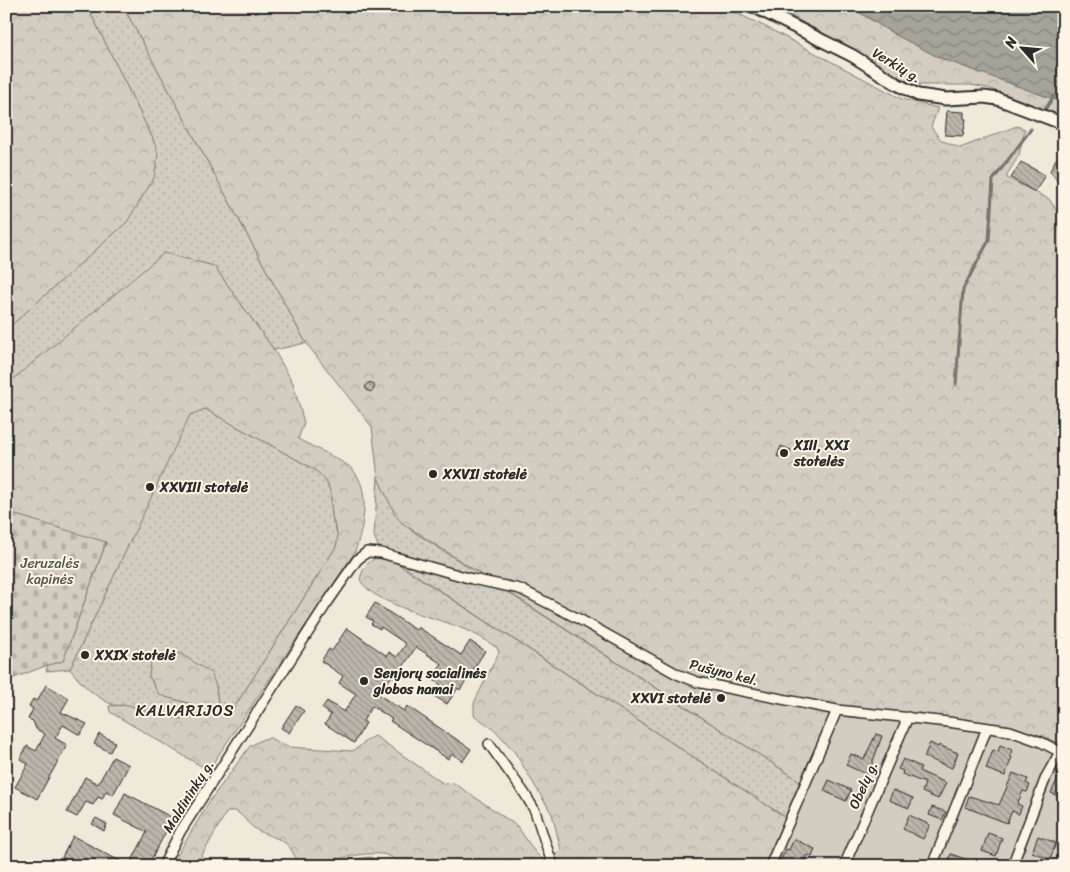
<svg xmlns="http://www.w3.org/2000/svg" width="1070" height="872" viewBox="0 0 1070 872" font-family="Sriracha,sans-serif">
	<defs>
		<pattern id="grass-dots" width="8" height="8" patternUnits="userSpaceOnUse" patternTransform="scale(1.25)"><rect width="8" height="8" fill="#d2cdc0"/><path d="M2 2h.1M6 6h.1" fill="none" stroke="#b4b0a5" stroke-width="1.8" stroke-linecap="round"/></pattern>
		<pattern id="forest-crowns" width="20" height="18" patternUnits="userSpaceOnUse" patternTransform="scale(1.25)"><rect width="20" height="18" fill="#d2cdc0"/><path d="M2 6a3 3 0 1 1 6 0M12 15a3 3 0 1 1 6 0" fill="none" stroke="#b4b0a5"/></pattern>
		<pattern id="cemetery-stones" width="16" height="16" patternUnits="userSpaceOnUse" patternTransform="scale(1.25)"><rect width="16" height="16" fill="#d2cdc0"/><path d="M2 7V4a2 2 0 0 1 4 0v3zM10 15v-3a2 2 0 0 1 4 0v3z" fill="#b4b0a5"/></pattern>
		<pattern id="water-waves" width="16" height="10" patternUnits="userSpaceOnUse" patternTransform="scale(1.25)"><rect width="16" height="10" fill="#a6a399"/><path d="M0 5q4-4 8 0t8 0" fill="none" stroke="#87857d"/></pattern>
		<pattern id="building-back-hatch" width="6" height="6" patternUnits="userSpaceOnUse" patternTransform="scale(1.25)"><rect width="6" height="6" fill="#bcb7ac"/><path d="M-1 5l2 2M0 0l6 6M5-1l2 2" fill="none" stroke="#99958c"/></pattern>
	</defs>
	<rect width="100%" height="100%" fill="#efe9da"/>
	<filter id="ink" filterUnits="userSpaceOnUse"><feTurbulence type="fractalNoise" baseFrequency=".02" numOctaves="2"/><feDisplacementMap in="SourceGraphic" scale="10" xChannelSelector="R" yChannelSelector="G"/><feConvolveMatrix kernelMatrix="1 2 1 2 8 2 1 2 1" color-interpolation-filters="sRGB"/></filter>
	<g filter="url(#ink)">
		<path fill="url(#grass-dots)" stroke="#7e7c76" d="M87 6H123L306 343 274 350 214 266 165 254 6 385V330L127 222 153 139Z
			M205 409 312 468C337 486 328 495 333 520 336 534 340 532 336 547L234 708 227 713 219 714 216 686 149 676C152 681 155 689 159 694 162 697 187 702 194 705L196 713 191 719C170 719 151 711 130 706 124 704 117 707 111 704 93 695 82 685 70 669L186 422 190 415Z
			M378 478 395 514 411 530 800 781 785 817 393 560 383 558 374 536Z"/>
		<path fill="url(#forest-crowns)" stroke="#7e7c76" d="M6 6H87L153 139 158 154 154 178 127 222 6 330Z
			M123 6H721L764 26 902 99 938 108 931 127 941 140 960 148 1017 126 1025 129 1019 155 1007 175V178L1049 199 1064 221V746L1039 735 975 721 833 707 800 781 402 523 395 514 378 478 372 427 306 343Z
			M773 6H849L894 34 940 58 1064 103V118L988 88 970 85H921L904 80 890 74 837 41Z
			M164 253 214 266 274 350 293 383 304 423 298 439C309 445 346 462 352 469 372 490 363 528 355 552L211 766H201L110 712 109 706 129 705 141 710 181 719 191 718 195 713 194 705C187 702 162 697 159 694 155 689 152 681 149 676L151 662 165 653 181 654 211 673 216 686 219 714 227 713 234 708 336 547C340 532 336 534 333 520 328 495 337 486 312 468L205 409 190 415 70 669 46 671 48 665 63 661 106 543 6 512V385Z
			M376 558 392 560 785 817 764 866H402C396 860 390 855 382 854 363 851 327 862 308 866 293 863 295 849 284 842 275 836 263 835 254 828 248 824 244 816 237 812 233 810 229 811 226 813L196 866H176L175 862 178 854 209 802 250 746 263 739 270 738 288 747 352 751C361 747 365 739 375 736L444 784 454 783 517 826 535 852 542 859 550 860 561 850 552 814 514 751 496 731 474 715V703L499 652 497 648C488 642 480 636 470 632 443 618 376 607 360 580 362 570 366 563 376 558Z"/>
		<path fill="url(#cemetery-stones)" stroke="#7e7c76" d="M6 512 106 542 63 661 48 665 11 679 6 689Z"/>
		<path fill="#d2cdc0" stroke="#7e7c76" d="M833 707 975 721 1039 735 1064 746V866H764Z"/>
		<path fill="url(#water-waves)" stroke="#75736d" d="M849 6H1064V103L940 58 894 34Z
			M370 857 378 860 381 866H332L336 862Z"/>
		<g fill="none" stroke-linecap="round" stroke-linejoin="round">
			<path stroke="#75736d" stroke-width="3" d="M1046 108 1054 96
				M956 384 963 289 989 240 993 180 1031 129"/>
		</g>
		<path fill="url(#building-back-hatch)" stroke="#2b2b2b" d="M947 111 964 112V119H966L963 136 945 135Z
			M1056 159 1064 163V180L1059 183 1050 171Z
			M1021 162 1045 175 1035 192 1011 178Z
			M365.5 387a4.5 4.5 0 1 1 9 0a4.5 4.5 0 1 1-9 0Z
			M781 446 791 450 786 460 777 456Z
			M375 603 416 630 418 627 461 655 470 641 485 651 460 690 458 688 447 704 434 696 441 685 432 679 442 664 416 647 401 670 402 671 397 679 392 676 379 695 404 711 407 706 471 749 463 761 452 754 448 759 390 721 392 719 372 706 363 721 366 723 354 743 325 724 331 715 322 708 327 701 344 712 356 694 339 683 343 676 321 661 329 649 332 651 347 628 387 656 389 652 397 657 406 644 381 627 380 629 371 624 373 621 366 617Z
			M46 685 69 698 61 712 87 724 80 735 63 725 55 738 67 745 37 799 15 787 28 764 20 759 27 746 36 751 45 734 36 729 33 721 28 719 33 709 29 706 33 699 37 701Z
			M296 705 304 711 289 733 281 728Z
			M99 734 115 742 110 752 94 744Z
			M876 734 882 736 868 775 846 765 851 754 864 759Z
			M930 743 938 747 939 745 958 753 952 768 924 757Z
			M1000 745 1012 750 1010 756 1012 757 1005 776 986 769 993 750 998 752Z
			M113 757 129 765 113 795 106 791 102 799 98 797 93 805 86 802 77 817 67 812 85 777 98 784Z
			M903 759 921 767 919 771 946 783 938 799 922 792 925 783 902 774 903 771 898 769Z
			M1013 773 1028 779 1026 783 1030 785 1027 792 1023 791 1017 804 1022 806 1019 814 1012 811 1007 823 965 807 969 796 999 805Z
			M1058 778 1064 781V798L1051 793Z
			M829 780 851 790 846 801 824 791Z
			M893 790 913 798 909 808 889 800Z
			M125 793 173 818 148 866H129L147 832 114 815Z
			M932 807 946 812 942 820 929 815Z
			M909 815 930 825 923 839 903 829Z
			M96 818 107 824 104 831 92 824Z
			M988 833 1002 838 996 856 982 851Z
			M73 836 129 866H78L62 857Z
			M1038 836 1056 843 1050 859 1032 852Z
			M794 839 815 849 812 857 808 855 806 856 802 866H778L786 849 789 850Z
			M951 854 968 860 966 866H946Z"/>
		<g fill="none" stroke-linecap="round" stroke-linejoin="round">
			<defs>
				<path id="street" d="M489 744 525 794 535 811 553 866
					M163 866 180 832 325 606 357 560 367 552 381 553 472 579 520 589 579 619 677 674 697 682 837 710 948 722 1010 731 1041 742 1064 754
					M770 866 837 710
					M844 866 908 717
					M932 866 987 728
					M1012 866 1046 777 1060 752"/>
				<path id="secondary" d="M753 6 853 56 897 84 918 95 946 99 984 97 998 99 1064 124"/>
			</defs>
			<use href="#street" stroke="#2b2b2b" stroke-width="12"/>
			<use href="#secondary" stroke="#2b2b2b" stroke-width="15"/>
			<use href="#street" stroke="#fcf5e5" stroke-width="9"/>
			<use href="#secondary" stroke="#fcf5e5" stroke-width="11"/>
		</g>
	</g>
	<g fill="#2b2b2b" stroke="#fcf5e5" stroke-width="2">
		<circle cx="784" cy="453" r="5"/>
		<circle cx="433" cy="474" r="5"/>
		<circle cx="150" cy="487" r="5"/>
		<circle cx="85" cy="655" r="5"/>
		<circle cx="364" cy="681" r="5"/>
		<circle cx="721" cy="698" r="5"/>
	</g>
	<g text-anchor="middle" stroke-width="4" stroke-linejoin="round" paint-order="stroke">
		<g font-size="14" fill="#2b2b2b" stroke="#fcf5e5">
			<text transform="translate(897 65) rotate(31)" y="5">Verkių g.</text>
			<text transform="translate(724 672) rotate(14)" y="5">Pušyno kel.</text>
			<text transform="translate(863 785) rotate(-66)" y="5">Obelų g.</text>
			<text transform="translate(188 796) rotate(-58)" y="5">Maldininkų g.</text>
		</g>
		<g font-size="14" font-weight="bold" fill="#2b2b2b" stroke="#fcf5e5" text-anchor="start">
			<text x="794" y="450">XIII, XXI<tspan x="794" dy="16">stotelės</tspan></text>
			<text x="443" y="479">XXVII stotelė</text>
			<text x="160" y="492">XXVIII stotelė</text>
			<text x="95" y="660">XXIX stotelė</text>
			<text x="374" y="678">Senjorų socialinės<tspan x="374" dy="16">globos namai</tspan></text>
			<text x="711" y="703" text-anchor="end">XXVI stotelė</text>
		</g>
		<g font-size="14" fill="#555450" stroke="#fcf5e5">
			<text x="50" y="568">Jeruzalės<tspan x="50" dy="16">kapinės</tspan></text>
		</g>
		<g font-size="16" letter-spacing="1" fill="#2b2b2b" stroke="#fcf5e5">
			<text x="185" y="716">KALVARIJOS</text>
		</g>
	</g>
	<rect width="1070" height="872" fill="none" stroke="#fcf5e5" stroke-width="25"/>
	<rect x="12" y="12" width="1045" height="847" fill="none" stroke="#2b2b2b" stroke-width="2" filter="url(#ink)"/>
	<g transform="translate(1022 48) rotate(297)" stroke="#fcf5e5" stroke-width="4" paint-order="stroke">
	<path d="M0-4L9 19L0 12L-9 19Z" fill="#2b2b2b"/>
	<text y="-8" font-size="14" font-weight="bold" text-anchor="middle" fill="#2b2b2b">N</text>
	</g>
</svg>
